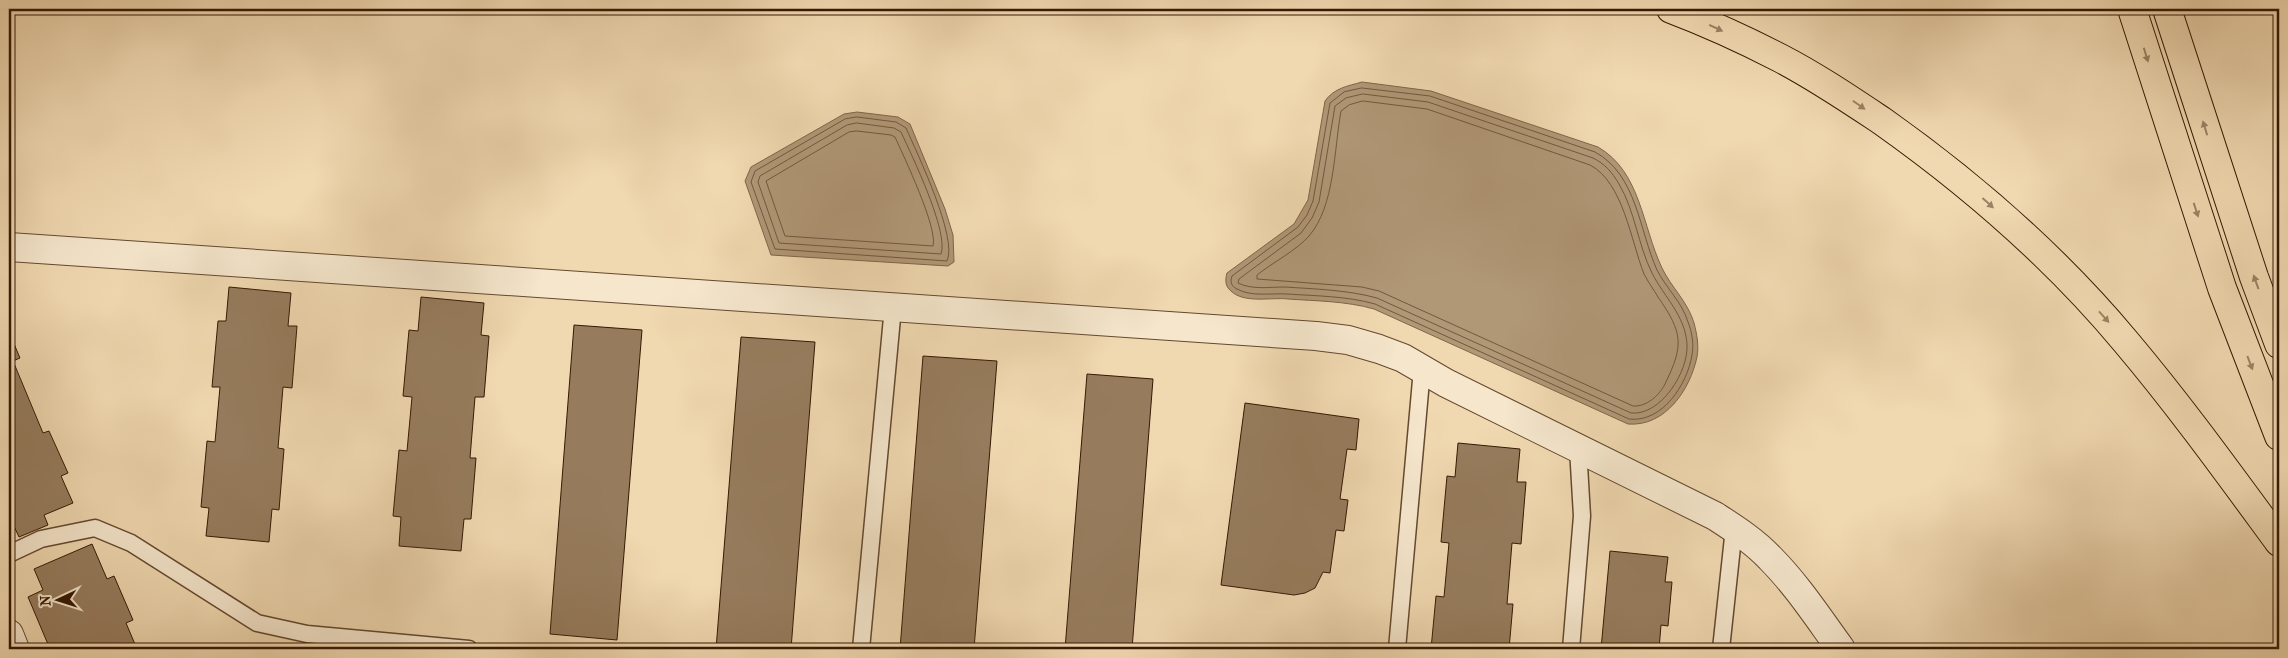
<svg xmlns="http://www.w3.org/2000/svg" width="2288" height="658" viewBox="0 0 2288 658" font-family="'IM FELL French Canon',serif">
	<rect width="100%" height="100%" fill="#f0d8b0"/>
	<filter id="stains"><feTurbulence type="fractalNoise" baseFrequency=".004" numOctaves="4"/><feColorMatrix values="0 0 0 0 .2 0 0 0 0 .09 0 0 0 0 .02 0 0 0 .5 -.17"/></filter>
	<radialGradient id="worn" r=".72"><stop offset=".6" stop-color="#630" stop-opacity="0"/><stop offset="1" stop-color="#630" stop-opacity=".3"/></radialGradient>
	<path fill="#b09776" stroke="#7f6548" d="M1362 82 1431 91 1598 147C1641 172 1642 226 1662 268 1671 287 1688 302 1694 323 1697 334 1699 346 1697 357 1690 390 1665 427 1628 424L1374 309C1346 301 1316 301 1288 299 1272 297 1244 304 1231 291 1225 286 1225 280 1227 273L1294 224 1308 200 1325 101C1334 88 1348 86 1362 82Z
		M857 112 898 117 910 124 945 209 953 235 954 262 948 266 771 255 745 181 751 167 844 114Z"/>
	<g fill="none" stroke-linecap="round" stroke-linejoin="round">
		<path stroke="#72583d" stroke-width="1" d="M1362 88 1430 96 1595 152C1637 175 1639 230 1657 270 1666 288 1682 302 1688 322 1692 332 1694 344 1692 355 1687 385 1662 423 1629 419L1375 304C1347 296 1316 296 1287 294 1271 293 1251 297 1237 289 1231 286 1230 282 1232 276L1298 227 1307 215 1313 201 1330 103 1344 92Z
			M1363 94 1428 102 1593 158C1605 164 1612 172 1619 184 1635 211 1638 245 1652 273 1664 297 1685 315 1687 344 1689 371 1661 416 1631 413L1377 298C1348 290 1315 289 1285 287 1270 287 1252 290 1238 283L1239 279 1301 233 1312 218 1319 202 1335 106 1346 98Z
			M1363 101 1427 109 1590 165C1623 182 1631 241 1644 274 1648 282 1654 290 1658 297 1683 333 1684 345 1665 384 1659 396 1646 407 1633 406L1379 291 1362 287 1257 279V275C1272 263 1297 250 1309 236 1335 206 1334 149 1341 111L1349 105Z
			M857 117 896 122 906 128C917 153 958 238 947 261L775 249 751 182 755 171 845 119Z
			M857 123 894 128 901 132C912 156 949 232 941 254L779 243 758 182 760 176 847 125Z
			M857 131 891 135 895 137C904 157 938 228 933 246L785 236 766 181 849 132Z"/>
	</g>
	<path fill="#967c5d" stroke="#351904" d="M229 287 291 293 288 326H297L292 388 283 387 278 448 284 449 279 510 272 509 269 542 206 536 209 508 201 507 207 441 215 442 220 387H212L218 321H226Z
		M421 297 484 303 481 335 489 336 484 397H475L470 458H476L471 519H464L461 551 399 546 401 517 393 516 399 450 407 451 412 397 403 396 409 330 418 331Z
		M574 325 642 330 617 640 550 634Z
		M9 332 20 358 13 361 43 433 49 431 68 473 61 476 73 503 44 515 48 525 19 537 12 522 9 524Z
		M741 337 815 342 791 649H716Z
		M923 356 997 361 974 649H900Z
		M1087 374 1153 379 1132 649H1065Z
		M1245 403 1359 419 1356 450 1347 449 1340 499 1348 500 1344 531 1336 530 1330 573 1323 572 1315 588 1305 593 1294 595 1221 585Z
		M1458 443 1520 449 1517 482H1526L1521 544 1512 543 1507 604H1513L1509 649H1431L1436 596 1444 597 1449 543 1441 542 1447 476 1455 477Z
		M92 544 107 579 114 576 133 620 126 623 137 649H50L28 597 43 590 34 569Z
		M1610 551 1668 557 1665 582H1672L1668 626 1661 625 1659 649H1601Z"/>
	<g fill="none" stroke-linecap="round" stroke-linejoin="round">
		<defs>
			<path id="lane" d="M9 554 41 539 95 528 131 543 257 623 307 634 469 649
				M861 649 893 307
				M1397 649 1422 369
				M1571 649 1582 516 1578 448
				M1721 649 1734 528"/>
			<path id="street" d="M9 247 1316 336 1348 340 1379 349 1403 358 1446 383 1715 516C1735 529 1754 541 1770 558 1797 585 1819 619 1841 649
				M9 634 15 649"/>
			<path id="highway" d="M1671 9C1708 23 1745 40 1780 58 1815 76 1849 99 1882 121 1971 184 2056 258 2126 342 2180 406 2229 474 2279 542
				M2132 9 2222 288 2279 436
				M2167 9 2254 277 2279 344"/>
		</defs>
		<use href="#lane" stroke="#64492f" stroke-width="19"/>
		<use href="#street" stroke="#64492f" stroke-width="30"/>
		<use href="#highway" stroke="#351904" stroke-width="30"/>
		<use href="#lane" stroke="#f5e6cc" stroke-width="16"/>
		<use href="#street" stroke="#f5e6cc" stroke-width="28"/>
		<use href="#highway" stroke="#f0d8b0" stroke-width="28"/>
	</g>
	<defs><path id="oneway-solid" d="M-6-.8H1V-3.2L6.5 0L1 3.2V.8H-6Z" transform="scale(1.25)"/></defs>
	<g fill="#9c8263">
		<use href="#oneway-solid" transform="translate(1716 28) rotate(25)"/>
		<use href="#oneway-solid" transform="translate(2146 55) rotate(73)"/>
		<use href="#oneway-solid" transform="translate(1859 105) rotate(35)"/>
		<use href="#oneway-solid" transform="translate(2205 128) rotate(-107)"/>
		<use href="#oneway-solid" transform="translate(1988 203) rotate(42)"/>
		<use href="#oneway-solid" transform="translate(2196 210) rotate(72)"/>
		<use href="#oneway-solid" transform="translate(2256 282) rotate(-110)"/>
		<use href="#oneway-solid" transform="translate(2104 317) rotate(48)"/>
		<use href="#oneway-solid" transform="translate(2250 363) rotate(69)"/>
	</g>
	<rect width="2288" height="658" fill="none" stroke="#f0d8b0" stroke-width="30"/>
	<rect x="10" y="10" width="2268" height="638" fill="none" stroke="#351904" stroke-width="2.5"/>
	<rect x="15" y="15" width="2258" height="628" fill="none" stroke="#351904"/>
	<g transform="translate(58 600) rotate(266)" stroke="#f5e6cc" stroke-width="4" paint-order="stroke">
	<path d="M0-4L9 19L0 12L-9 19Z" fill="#351904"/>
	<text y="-8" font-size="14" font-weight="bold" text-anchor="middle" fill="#351904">N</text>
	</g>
	<rect width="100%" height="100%" filter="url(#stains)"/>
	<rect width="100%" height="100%" fill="url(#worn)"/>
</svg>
